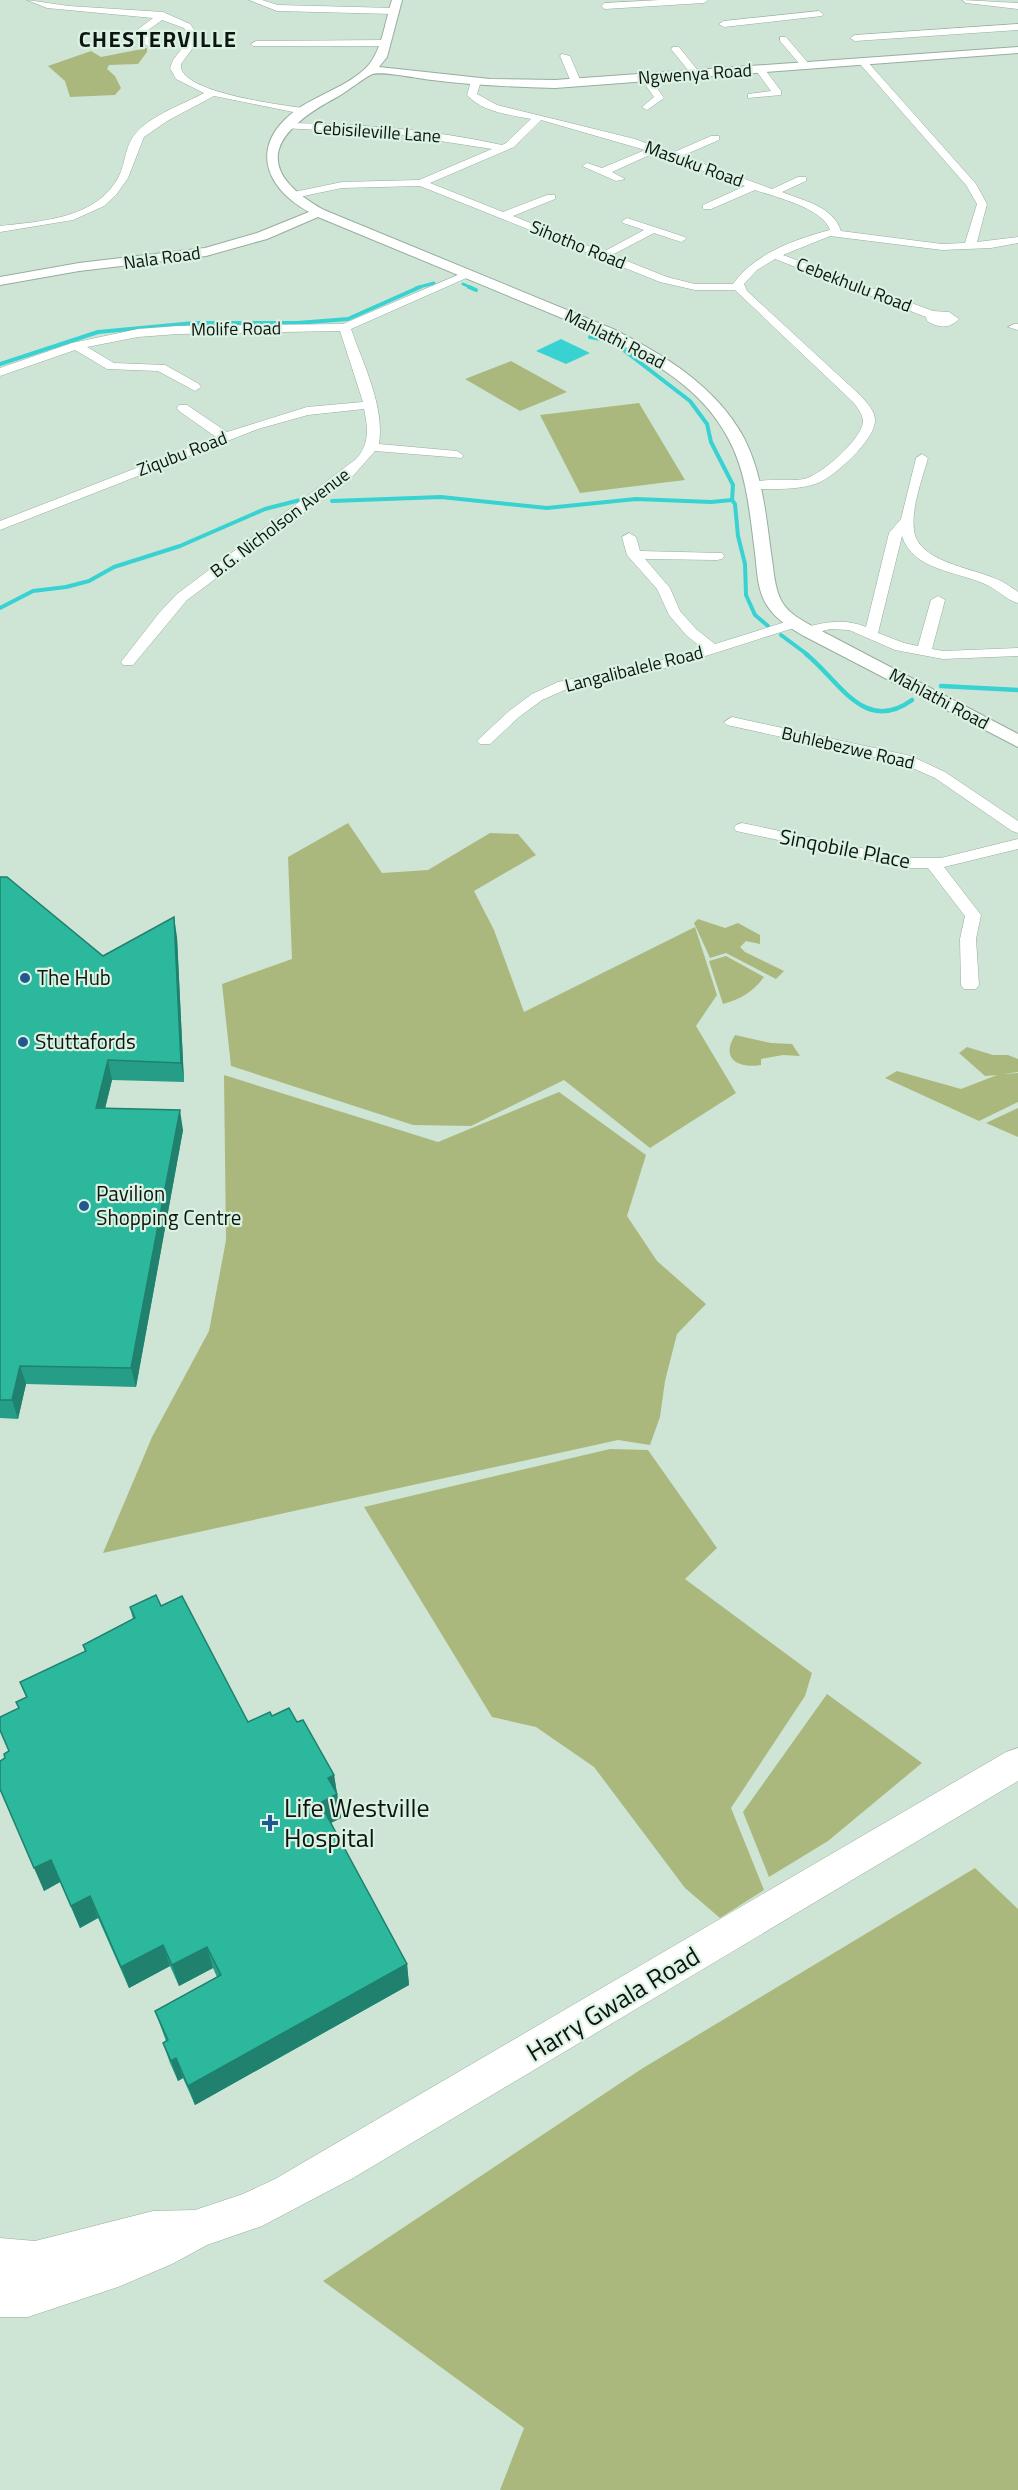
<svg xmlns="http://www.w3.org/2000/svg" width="1018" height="2490" viewBox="0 0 1018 2490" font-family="'Titillium Web',sans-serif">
	<rect width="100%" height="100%" fill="#cee5d6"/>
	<path fill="#abb87d" d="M147 48V52L138 64 109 65 107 69 115 76 121 88 115 95 70 97 65 81 48 66 91 51 101 57Z
		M511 361 567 392 520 411 465 379Z
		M639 403 685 480 580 493 540 415Z
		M348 823 382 873 428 870 490 833 518 834 536 855 474 891 494 930 524 1012 695 927 717 995 696 1026 736 1093 650 1148 564 1080 471 1126 413 1125 231 1066 222 984 292 959 288 857Z
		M698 919 725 928 738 923 760 935V944L746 941 740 947 745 952 784 971 776 979 726 953 710 958 694 923Z
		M726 956 764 977C753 992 741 999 723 1004L709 961Z
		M735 1035 771 1043 792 1044 800 1056 783 1055 761 1059V1065C738 1069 720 1059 735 1035Z
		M967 1047 993 1055H1008L1018 1059V1072L1004 1074 1018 1073V1102L979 1121 885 1078 897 1071 961 1089 997 1075 985 1076 959 1053Z
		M224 1075 438 1142 559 1092 646 1155 627 1216 657 1261 706 1304 677 1334 665 1381 660 1417 650 1445 618 1440 103 1553 152 1437 209 1331 226 1240Z
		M1018 1108V1137L986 1123Z
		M610 1449 648 1450 717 1548 685 1579 812 1673 805 1696 731 1808 764 1890 720 1918 685 1888 594 1767 536 1727 492 1717 364 1507Z
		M827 1694 922 1763 828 1841 769 1877 743 1812Z
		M975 1868 1018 1909V2490H500L524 2428 323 2281 643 2068Z"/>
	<path fill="#39d2d2" d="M561 339 590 353 566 364 536 351Z"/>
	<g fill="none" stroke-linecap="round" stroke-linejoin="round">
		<path stroke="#39d2d2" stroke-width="3" d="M463 284 472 288
			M416 288 434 283"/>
		<path stroke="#39d2d2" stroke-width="4" d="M469 287 476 290
			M590 337 611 341 621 348 690 401 707 424 711 442 733 485 732 500 735 504 738 536 745 564 746 595 755 615 768 626
			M0 364 98 332 194 323H297L348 319 420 287
			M332 501 441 497 547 508 636 499 711 502 732 500
			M0 608 33 591 66 587 89 581 114 567 180 546 265 509 300 500
			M781 635 808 655"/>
		<path stroke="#39d2d2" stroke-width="4.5" d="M806 654C839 680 864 735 912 700
			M941 686 1018 690"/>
		<defs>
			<path id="minor" d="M27 0 69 6 163 12 190 24 200 38 181 64C176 92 282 105 303 108L308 111 303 114 214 96 167 121 144 137 128 178 116 195 104 206 73 220 0 232V226C42 221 97 219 119 176 126 162 125 145 136 133 153 114 182 105 204 93L176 79 170 68 173 60 190 38 184 28 162 20 147 31 153 43 148 46 143 43 137 30 153 18 47 8Z
				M249 0H262L278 5 394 8 398 11 394 14 277 11Z
				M660 0H708L704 3 605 9 601 6 605 3Z
				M962 0 1018 3V9L966 3Z
				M819 11 823 14 822 16 724 27 719 24 724 21Z
				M1018 24V30L855 41 850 38 855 35Z
				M780 37H786L809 64V68H803L780 41Z
				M256 41 385 40 390 43 385 46H253L251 44Z
				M673 47H679L699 72V76H693L671 49Z
				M562 54 570 56 581 82 579 84 571 82 560 56Z
				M863 59 866 60 976 184 987 204 977 242 1018 237V243L991 248 942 250 830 236 783 255 933 311 949 312 959 319C950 329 938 328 927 321L926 317 775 259 757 270 744 284 747 291 861 396C867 403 875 411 875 420 876 439 834 477 818 483 802 489 784 489 767 489 759 489 751 490 746 485 754 477 791 482 804 479 821 475 861 440 863 422 863 414 857 407 853 402L735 290H695L660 282 420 186 342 188 294 198 289 195 294 192 342 182 419 180 492 149 395 134 282 128V124L286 123C359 124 430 129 502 145L506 143 531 119C510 115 482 112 467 95L471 81 476 78 481 81 477 94 497 105 635 139 672 153 711 136H719V140L682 156 772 189 798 177H806V181L782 192C804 201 833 206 841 231L942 244 965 243 977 204 966 185 860 64V60ZM541 120 645 150 602 168 587 163 582 166 616 181 625 179 612 172 654 153 745 186 703 205V209H711L755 190C775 197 823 208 830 230 795 239 754 254 733 284H695L667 277 612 255 654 233 681 242 686 239 685 237 627 218 622 221 623 223 644 230 603 252 513 216 555 199V195H547L503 212 430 183 514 147Z
				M760 66 763 67 781 91V95L748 98V94L771 91 755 69Z
				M645 74 648 75 664 98 647 110 642 107 654 97 640 77Z
				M467 271 471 272V276L351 329C363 364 385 406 379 444L457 451 463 455 462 458 375 451 352 477 187 600 133 665H123L121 662 159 613 177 594 356 459C370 444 368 428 364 409L308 415 258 429 0 530V521L216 437 179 411 177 408 179 405H187L227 432 307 407 363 402 340 331 178 334 138 337 87 347 114 363 165 365 199 384 201 387 195 391 158 371 107 369 75 350 0 376V368L72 343 138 329 178 326 343 324Z
				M1014 324H1018V330L1008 327Z
				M922 454 928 458C922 480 911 508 914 530 917 561 971 568 994 578 1003 581 1011 587 1018 592V603C1006 600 997 589 985 584 959 572 912 570 902 536L878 633 904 643 918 646 931 600 938 596 945 600 932 649 943 651 1018 648V656L943 659 895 650 849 630 830 629 808 635 801 631 803 628C825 622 844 618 866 627L889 533 901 519 916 458Z
				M629 533 636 537 640 551 722 553 724 556 722 559 717 560 645 559 670 588 680 611 696 629 715 644 795 619 802 623 800 626 674 666 567 689 542 700 519 717 490 744H480L477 741 480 738 509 711 532 694 558 682 666 659 702 648 686 635 669 615 657 589 627 555 622 537Z
				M732 717 911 756 945 772 1018 821V833L1012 831 935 778 901 763 727 725 724 722Z
				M742 823 909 858H941L1018 839V849L944 867 981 915 976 939 979 985 976 989H964L961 985 960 939 965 916 928 868H909L736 831 734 828 736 825Z"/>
			<path id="tertiary" d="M392 0H402L387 57 379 67 490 79 555 80 1018 47V53L555 88C514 87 473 85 432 80 420 79 383 71 373 74 368 75 346 92 339 96 276 129 247 167 324 210L613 329C664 355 716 386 744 438 762 473 766 515 771 553 774 570 774 588 782 602 789 614 803 621 814 627L1018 734V747L802 635C787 626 773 617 765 602 757 587 757 569 755 553 750 515 747 472 728 438 702 388 651 360 603 335L318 217 267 239 206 256 79 271 0 285V277L79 263 205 248 257 233 309 212C261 185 250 142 299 108 320 94 347 86 366 68 382 52 385 21 392 0Z"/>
			<path id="secondary" d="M1018 1748V1781L353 2178 262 2226 207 2245 172 2264 118 2287 28 2317H0V2238L35 2241 153 2211 195 2210 243 2194 275 2179 1006 1752Z"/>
		</defs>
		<use href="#minor" stroke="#97ad9e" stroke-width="1"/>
		<use href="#tertiary" stroke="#97ad9e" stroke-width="2"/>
		<use href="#secondary" stroke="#97ad9e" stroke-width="1"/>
		<use href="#minor" fill="#fff" fill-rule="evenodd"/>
		<use href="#tertiary" fill="#fff" fill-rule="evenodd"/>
		<use href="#secondary" fill="#fff" fill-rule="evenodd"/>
	</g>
	<path fill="#269e87" d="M0 877 103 956 177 937 184 1082 112 1080 105 1109 183 1130 136 1387 26 1384 18 1419 0 1418Z
		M161 1606 248 1722 272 1716 297 1722 334 1775 341 1818 331 1823 407 1964 409 1985 195 2105 183 2078 178 2081 170 2063 163 2043 166 2041 155 2011 217 1977 213 1968 179 1986 170 1966 129 1988 98 1918 80 1928 60 1882 44 1891 5 1758 9 1751 19 1708 16 1702 26 1697 20 1682 85 1652 83 1645 133 1619 130 1607Z"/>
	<path fill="#1f816e" d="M174 917 177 937 184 1082 181 1063Z
		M108 1060 112 1080 100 1128 96 1108Z
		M180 1110 183 1130 136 1387 131 1368Z
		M20 1366 26 1384 18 1419 12 1400Z
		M334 1775 341 1818 324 1826 320 1803 328 1778Z
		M51 1860 60 1882 44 1891 34 1868Z
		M90 1896 98 1918 80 1928 71 1906Z
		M163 1945 170 1966 129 1988 121 1967Z
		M207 1947 213 1968 179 1986 172 1965Z
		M407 1964 409 1985 195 2105 188 2086Z
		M176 2058 183 2078 178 2081 171 2061Z"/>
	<path fill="#2cb89d" stroke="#1f816e" stroke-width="1.5" d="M0 877H7L103 956 174 917 181 1063 108 1060 96 1108 180 1110 131 1368 20 1366 12 1400H0Z
		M156 1595 161 1606 182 1596 248 1722 270 1712 272 1716 289 1708 297 1722 303 1720 334 1775 328 1778 337 1794 320 1803 407 1964 188 2086 176 2058 171 2061 163 2043 168 2040 155 2011 221 1975 207 1947 172 1965 163 1945 121 1967 90 1896 71 1906 51 1860 34 1868 0 1789V1761L5 1758 4 1754 9 1751 0 1730V1717L19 1708 16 1702 27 1697 20 1682 86 1651 83 1645 135 1618 130 1607Z"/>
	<g fill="#215890" stroke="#dbf2e3" stroke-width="2">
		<circle cx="25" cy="978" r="6"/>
		<circle cx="23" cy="1042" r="6"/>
		<circle cx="84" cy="1206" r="6"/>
		<path d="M267 1814h6v6h6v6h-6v6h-6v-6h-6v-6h6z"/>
	</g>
	<g text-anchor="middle" stroke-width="4.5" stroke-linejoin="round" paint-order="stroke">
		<g font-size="18" fill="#0d1510" stroke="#dbf2e3">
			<text transform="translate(695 74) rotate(-4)" y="6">Ngwenya Road</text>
			<text transform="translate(377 132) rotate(4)" y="6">Cebisileville Lane</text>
			<text transform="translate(694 164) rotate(20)" y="6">Masuku Road</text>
			<text transform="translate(578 245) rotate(22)" y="6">Sihotho Road</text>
			<text transform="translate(162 258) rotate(-8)" y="6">Nala Road</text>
			<text transform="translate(854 285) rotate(21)" y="6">Cebekhulu Road</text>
			<text transform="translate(236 329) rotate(-1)" y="6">Molife Road</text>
			<text transform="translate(615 339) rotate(27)" y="6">Mahlathi Road</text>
			<text transform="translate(182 454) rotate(-21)" y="6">Ziqubu Road</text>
			<text transform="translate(280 523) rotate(-37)" y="6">B.G. Nicholson Avenue</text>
			<text transform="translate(634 669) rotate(-14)" y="6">Langalibalele Road</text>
			<text transform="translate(939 699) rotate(28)" y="6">Mahlathi Road</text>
			<text transform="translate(848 748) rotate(13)" y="6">Buhlebezwe Road</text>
		</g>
		<g font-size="21" fill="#0d1510" stroke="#dbf2e3">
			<text transform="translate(845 849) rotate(11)" y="7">Sinqobile Place</text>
		</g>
		<g font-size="21" fill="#0d1510" stroke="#dbf2e3" text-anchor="start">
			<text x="37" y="985">The Hub</text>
			<text x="35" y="1049">Stuttafords</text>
			<text x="96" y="1201">Pavilion<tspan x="96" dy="24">Shopping Centre</tspan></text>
		</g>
		<g font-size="22" font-weight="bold" letter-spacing="1.5" fill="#0d1510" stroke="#dbf2e3">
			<text x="158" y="47">CHESTERVILLE</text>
		</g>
		<g font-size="26" fill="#0d1510" stroke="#dbf2e3" text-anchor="start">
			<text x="284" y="1817">Life Westville<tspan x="284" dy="30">Hospital</tspan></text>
		</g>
		<g font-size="26" fill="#0d1510" stroke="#dbf2e3">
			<text transform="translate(613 2004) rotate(-31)" y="9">Harry Gwala Road</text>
		</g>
	</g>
</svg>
